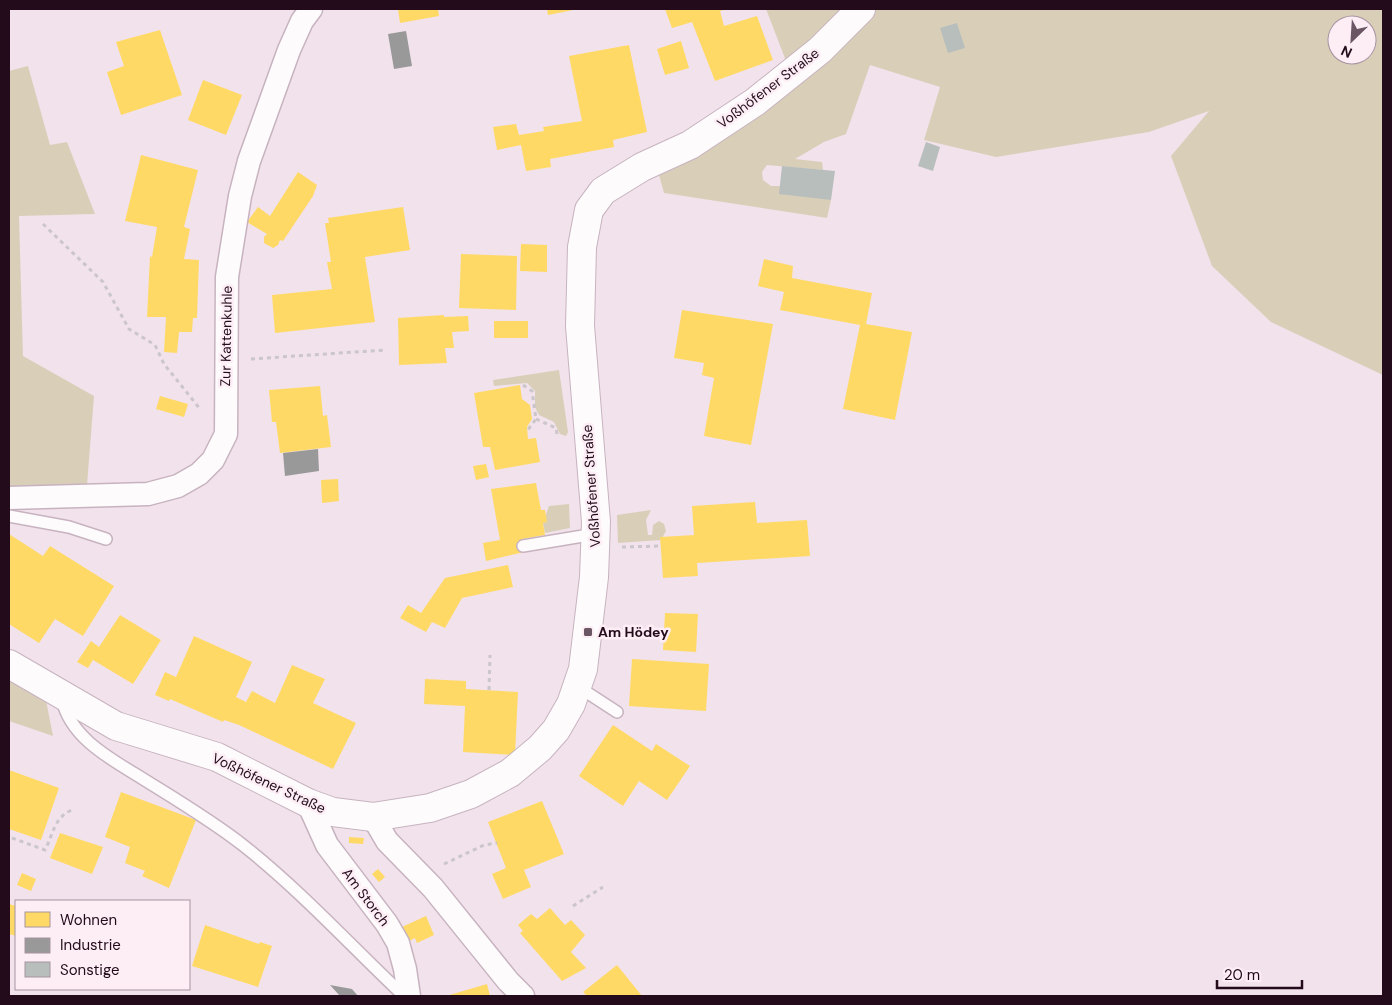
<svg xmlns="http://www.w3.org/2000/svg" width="1392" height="1005" viewBox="0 0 1392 1005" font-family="'DM Sans',sans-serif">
	<rect width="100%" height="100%" fill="#f2e2ec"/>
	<path fill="#d9cfb9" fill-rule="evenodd" d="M766 9H843L816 36 786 61Z
		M874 9H1383V375L1271 322 1212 266 1171 156 1209 111 1149 132 996 157 924 140 940 87 870 65 846 134 824 142 795 159 822 162 823 170 767 165 762 172 763 180 771 186H780L831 200 827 218 664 193 659 175C739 138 813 71 874 9ZM1337 25H1367V55H1337Z
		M28 66 50 145 67 142 95 214 19 216 23 356 94 396 87 485 9 486V71Z
		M559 370 568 432 566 436 560 434 554 422 539 415 535 407V391L527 383 494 386 493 380Z
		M569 504 570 528 545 533 543 523 549 506Z
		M651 510 646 520 648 535H652L653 525 659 521 664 524 666 531 661 540 618 543 617 515Z
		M9 676 46 700 53 736 9 721Z"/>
	<path fill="#ffd966" d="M398 9H438L439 16 400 23Z
		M547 9H573V10L548 15Z
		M665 9H727L720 11 724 26 757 16 773 60 715 81 692 22 672 28Z
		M160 30 182 95 121 115 107 72 124 66 116 42Z
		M681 41 689 68 665 75 657 49Z
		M629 45 647 132 613 140 614 147 550 159 551 167 526 171 521 145 497 150 493 127 516 124 519 135 544 131 543 127 582 121 569 56Z
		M203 80 242 95 226 135 188 120Z
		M141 155 198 170 184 227 190 229 184 259 199 260 197 318H193L192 332H179L177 353 164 352 166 317H147L150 256 152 257 157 227 125 221Z
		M298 172 317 185 313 196 283 241 280 240 278 245 273 248 264 243V237L267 234 247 222 258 207 270 216Z
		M403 207 410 250 365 257 375 322 275 333 272 295 332 289 327 262H331L325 223H329L328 218Z
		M521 244 547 245V272L520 271Z
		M461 254 517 256 516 310 459 308Z
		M764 259 793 266 792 278 872 293 866 324 912 332 895 420 843 409 860 325 780 310 784 292 758 286Z
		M682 310 773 324 751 445 704 436 714 378 702 375 704 363 674 358Z
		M444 315V317L468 316 469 331 452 332 454 348H445L447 363 399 365 398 318Z
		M494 321H528V338H494Z
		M520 385 522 399 530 405 532 419 527 427 528 439 536 438 540 462 495 470 490 447H483L474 393Z
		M320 386 323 416 327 415 331 447 280 453 276 422H272L269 390Z
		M160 396 188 404 184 417 156 409Z
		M486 464 489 477 476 480 473 466Z
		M338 479 339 501 322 503 321 480Z
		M536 483 541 510H545L547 522 543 523 545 535 522 539 524 552 486 561 483 543 500 540 491 489Z
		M755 502 757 523 807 520 810 556 697 563 698 576 663 578 660 537 694 535 692 506Z
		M9 534 43 556 50 546 114 586 83 636 55 619 39 643 9 624Z
		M508 565 513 587 462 598 445 628 432 622 426 632 400 618 408 605 421 613 445 578Z
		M665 613 698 614 696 652 663 650Z
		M120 615 161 640 133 684 93 660 88 668 77 662 91 641 99 647Z
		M194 636 252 662 236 697 246 702 252 691 275 703 292 665 325 679 313 703 356 723 333 769 239 725 224 720 223 722 170 699 169 701 155 695 165 672 176 677Z
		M632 659 709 664 706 711 629 706Z
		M425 679 466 681V689L518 692 515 755 463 752 465 706 424 704Z
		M613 725 652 751 656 744 690 766 667 800 639 781 623 806 579 776Z
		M9 770 59 788 41 840 9 829Z
		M121 792 196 820 169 888 142 876 145 871 125 863 130 847 105 837Z
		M542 801 564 854 524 870 531 887 503 899 492 874 506 868 488 822Z
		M60 833 103 847 92 874 50 858Z
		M349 837 364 838 363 844 349 843Z
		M378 869 385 877 379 882 372 874Z
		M22 873 36 879 31 891 17 885Z
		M9 904 16 906V936L9 934Z
		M550 908 565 925 571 920 585 935 571 952 586 968 562 981 520 933 523 931 518 925 531 914 537 919Z
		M426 916 434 935 417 943 415 938 409 941 402 927Z
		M205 925 259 944 260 942 272 946 258 987 192 966Z
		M617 965 642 996H587L583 992Z
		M487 984 490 996H446Z"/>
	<path fill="#999" d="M406 31 412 66 394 69 388 34Z
		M318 449 319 471 285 476 283 453Z
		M330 985 352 989 358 996H340Z"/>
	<path fill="#b8bebc" d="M957 23 965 48 948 53 940 28Z
		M926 142 940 147 933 171 918 166Z
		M782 166 835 171 831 200 779 194Z"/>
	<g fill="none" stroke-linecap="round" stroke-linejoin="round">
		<defs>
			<path id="lane" d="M9 516 69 527 106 539
				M523 546 595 534
				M577 686 617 712
				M62 699C70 737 109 758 140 777 175 799 211 820 244 846 301 891 351 946 404 996"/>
			<path id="street" d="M9 498 148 494 178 486 199 474 213 460 226 434 227 277 240 196 249 161 289 50 302 21 311 9
				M308 803 327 845 387 924 398 943 405 969 409 996
				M373 817 387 841 433 888 508 981 523 996"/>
			<path id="secondary" d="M9 664 116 726 217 757 308 803 333 812 373 817 430 808 471 794 510 773 540 748 556 730 571 704 583 669 594 577 596 522 580 326 582 247 589 210 603 191 642 167 690 145 755 102 820 50 861 9"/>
		</defs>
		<use href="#lane" stroke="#c7b3bf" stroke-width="14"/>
		<use href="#street" stroke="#c7b3bf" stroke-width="25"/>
		<use href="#secondary" stroke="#c7b3bf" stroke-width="30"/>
		<path stroke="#cbc6ca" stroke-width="3" stroke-dasharray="4 4" stroke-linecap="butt" d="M43 224 103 282 129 329 155 345 164 364 200 409
			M251 359 385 350
			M523 385 532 391 536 419 527 431
			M536 419 556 428 557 434
			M622 547 661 546
			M489 690 490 655
			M12 838 45 850C53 835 54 817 72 810
			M444 864 484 845 497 843
			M573 906 603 887"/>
		<use href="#lane" stroke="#fdfbfc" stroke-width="11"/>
		<use href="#street" stroke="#fdfbfc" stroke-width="22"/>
		<use href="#secondary" stroke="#fdfbfc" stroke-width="28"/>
	</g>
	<rect fill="#6b5664" stroke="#fdeef6" stroke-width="2" x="583" y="627" width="10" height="10" rx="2.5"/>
	<g text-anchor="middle" stroke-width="5" stroke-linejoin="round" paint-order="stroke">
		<g font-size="14" fill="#230b1b" stroke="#fdeef6">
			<text transform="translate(768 88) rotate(-37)" y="5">Voßhöfener Straße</text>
			<text transform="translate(226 336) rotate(-89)" y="5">Zur Kattenkuhle</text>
			<text transform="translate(591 486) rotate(-94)" y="5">Voßhöfener Straße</text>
			<text transform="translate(269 783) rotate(25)" y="5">Voßhöfener Straße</text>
			<text transform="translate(366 897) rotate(53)" y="5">Am Storch</text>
		</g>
		<g font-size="14" font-weight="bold" fill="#230b1b" stroke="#fdeef6" text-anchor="start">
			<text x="598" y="637">Am Hödey</text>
		</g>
	</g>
	<rect width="1392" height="1005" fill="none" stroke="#230b1b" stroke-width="20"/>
	<rect x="15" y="900" width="175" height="90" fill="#fdeef6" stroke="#a6939e"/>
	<rect x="25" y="912" width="25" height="15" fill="#ffd966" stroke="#a6939e"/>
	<text x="60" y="925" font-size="15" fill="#230b1b">Wohnen</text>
	<rect x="25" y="938" width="25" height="15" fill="#999999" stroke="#a6939e"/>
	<text x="60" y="950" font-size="15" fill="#230b1b">Industrie</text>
	<rect x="25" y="962" width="25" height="15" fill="#b8bebc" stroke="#a6939e"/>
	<text x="60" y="975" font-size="15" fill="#230b1b">Sonstige</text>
	<g transform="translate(1352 40) rotate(205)"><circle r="24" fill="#fdeef6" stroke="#a6939e"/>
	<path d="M0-4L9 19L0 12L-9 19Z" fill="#6b5664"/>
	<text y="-8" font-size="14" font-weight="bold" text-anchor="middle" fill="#230b1b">N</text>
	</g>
	<path d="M1217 980v8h85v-8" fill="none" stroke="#230b1b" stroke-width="2.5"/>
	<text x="1224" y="980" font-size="15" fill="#230b1b" stroke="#fdeef6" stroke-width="4" paint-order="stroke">20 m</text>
</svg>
